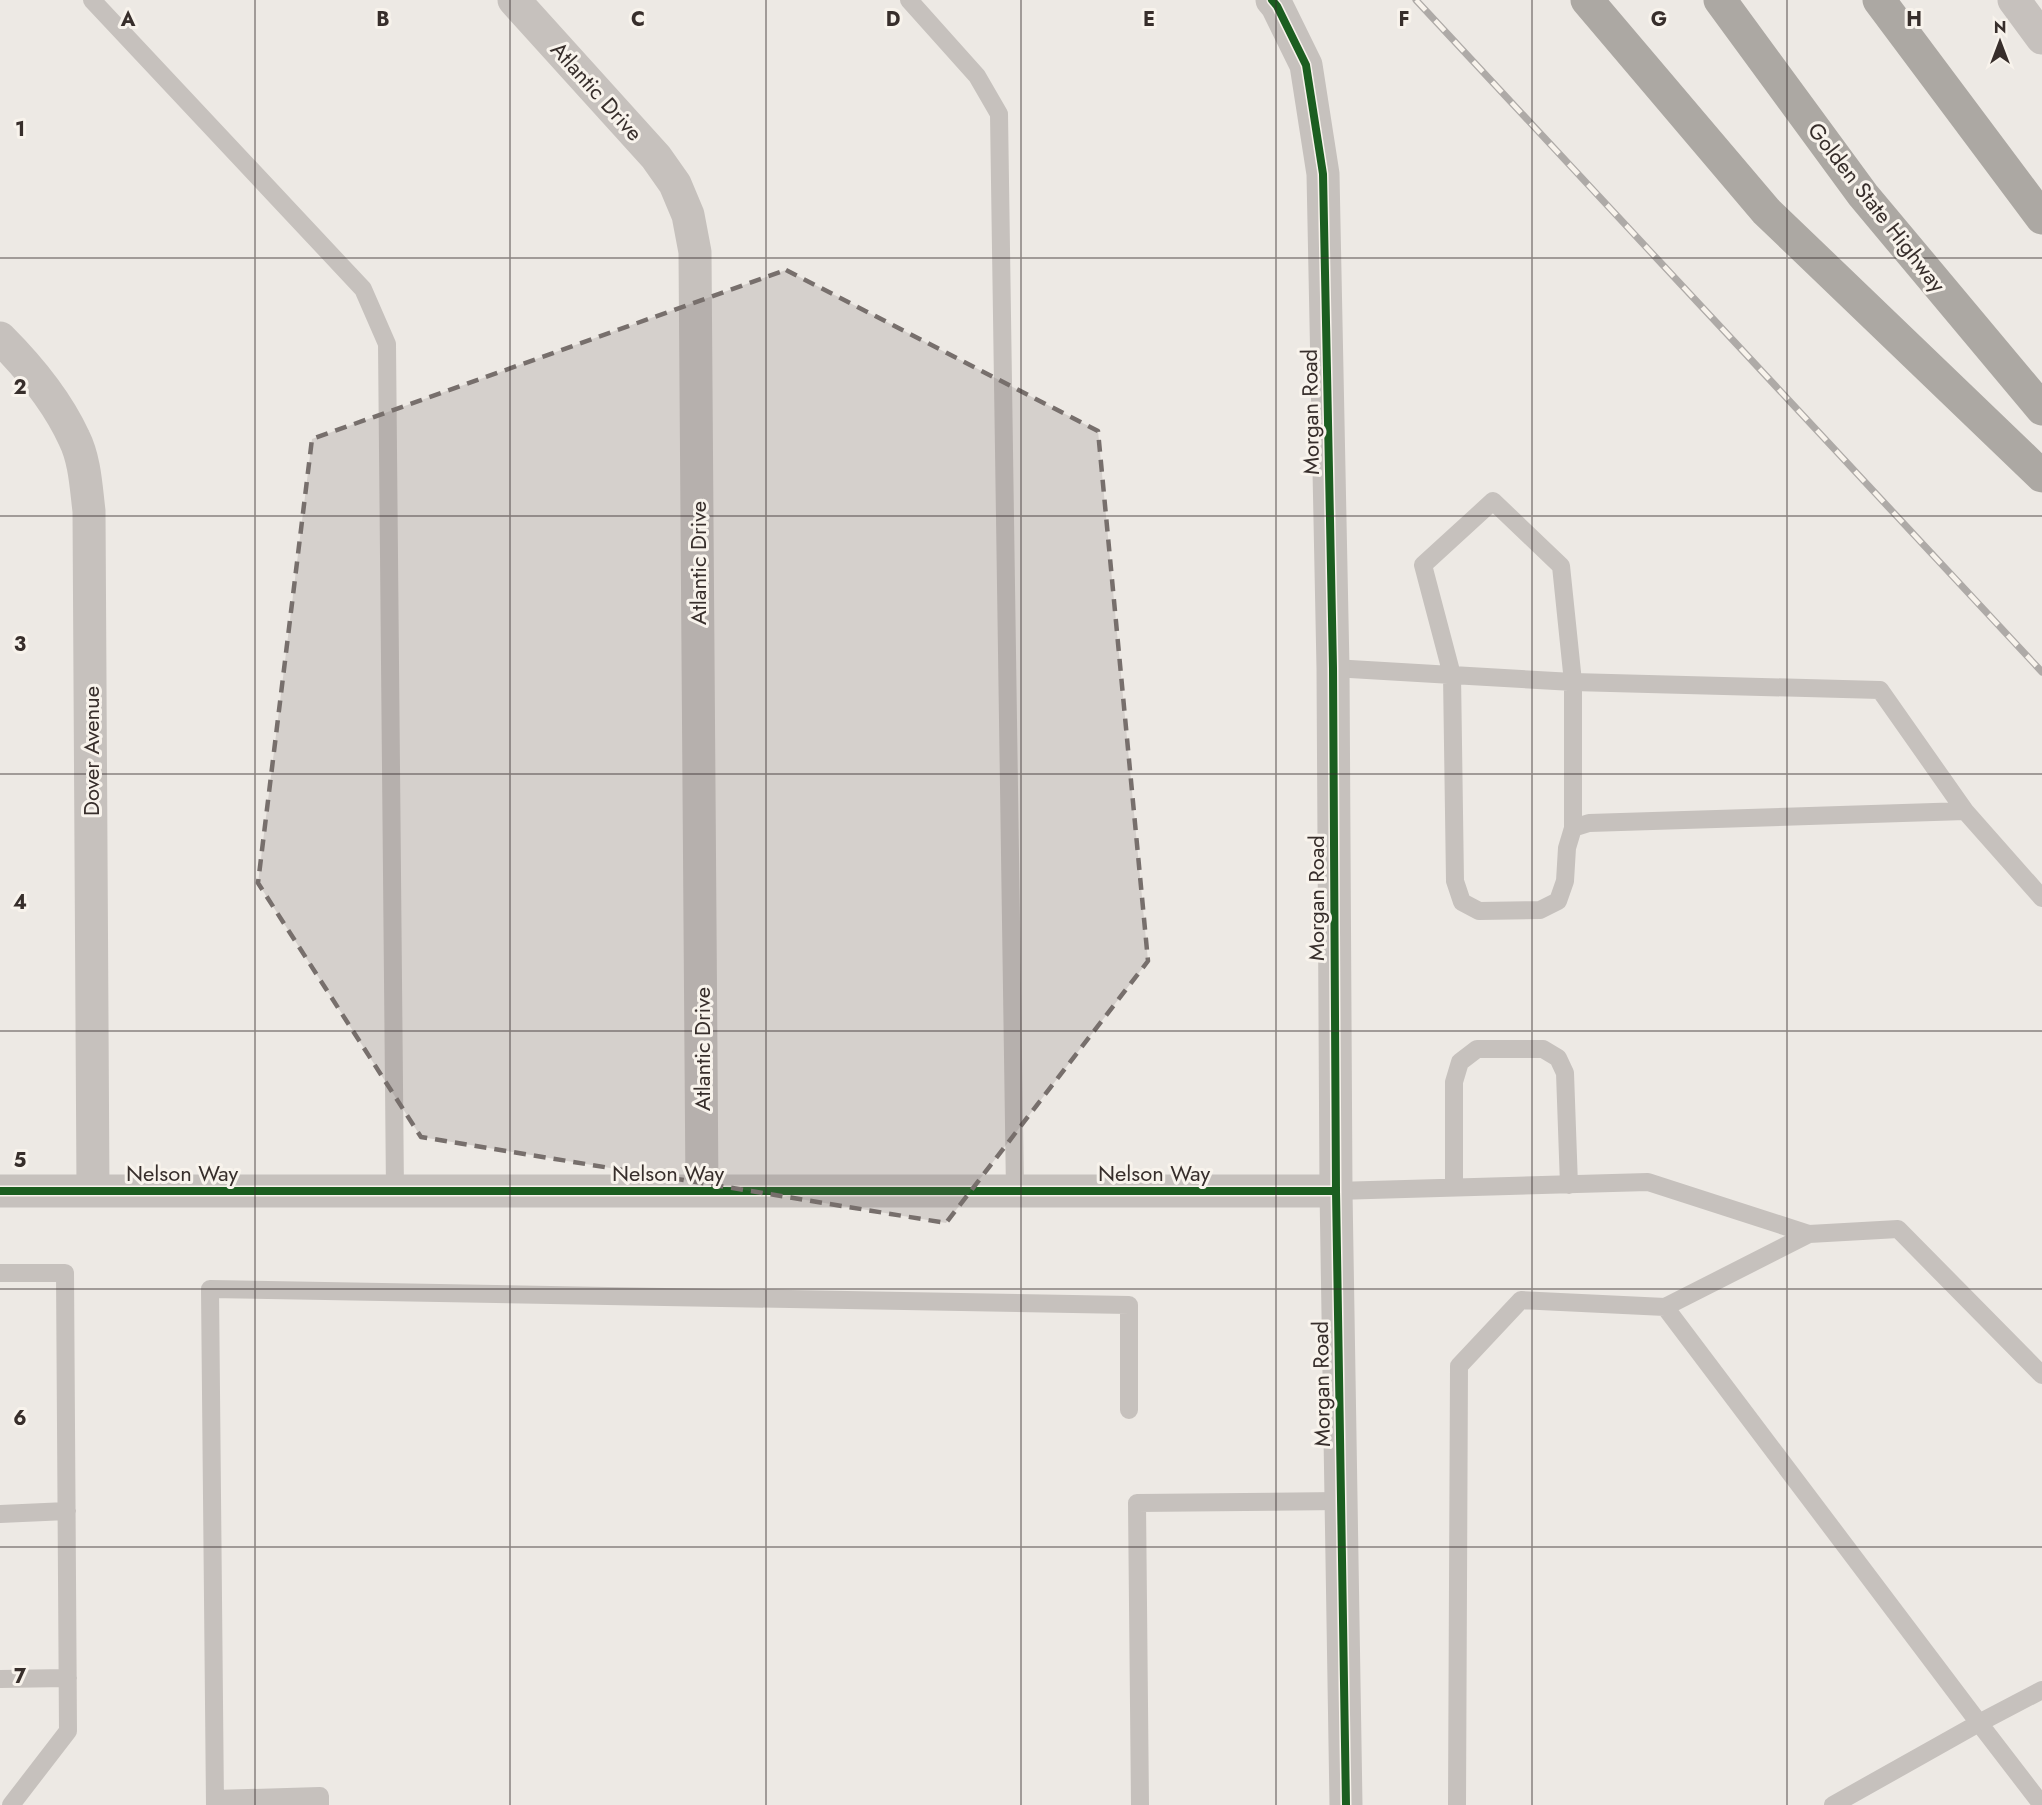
<svg xmlns="http://www.w3.org/2000/svg" width="2042" height="1805" viewBox="0 0 2042 1805" font-family="Jost,sans-serif">
	<rect width="100%" height="100%" fill="#ede9e4"/>
	<g fill="none" stroke-linecap="round" stroke-linejoin="round">
		<path stroke="#c6c1bd" stroke-width="18" d="M92 0 363 289 387 344 395 1191
			M909 0 977 76 999 114 1015 1191
			M1333 668 1452 675 1455 881 1462 902 1479 911 1540 910 1558 901 1565 881 1567 848 1573 828 1589 823 1965 811 2042 898
			M1573 828V682L1452 675 1423 565 1493 501 1561 566 1573 682 1880 690 1965 811
			M1454 1187V1082L1460 1062 1477 1049H1543L1558 1058 1565 1073 1569 1185
			M1336 1191 1648 1182 1809 1234
			M0 1273H65L68 1731 11 1805
			M0 1514 67 1511
			M0 1679 68 1678
			M215 1799 320 1796V1805
			M215 1805 210 1289 1129 1305V1410
			M1140 1805 1137 1503 1341 1501
			M1457 1805 1459 1366 1521 1300 1665 1307
			M1833 1805 1979 1723 1665 1307 1809 1234 1898 1229 2042 1375
			M2042 1805 1979 1723 2042 1690"/>
		<path stroke="#c6c1bd" stroke-width="33" d="M514 0 656 157 675 184 688 215 695 252 702 1191
			M0 338C29 367 57 401 74 438 85 460 86 487 89 511L93 1191
			M0 1191H1336"/>
		<path stroke="#c6c1bd" stroke-width="33" d="M1272 0 1277 6 1306 65 1323 174 1333 668 1336 1191 1346 1805
			M2014 0 2042 38"/>
		<path stroke="#aca8a3" stroke-width="33" d="M1587 0 1766 211 2042 476
			M1720 0 1863 195 2042 409
			M1879 0 2042 218"/>
		<defs>
			<path id="rail" d="M1416 0 2042 672"/>
		</defs>
		<use href="#rail" stroke="#aeaaa7" stroke-width="7"/>
		<use href="#rail" stroke="#f8f3ec" stroke-width="4.5" stroke-dasharray="14" stroke-linecap="butt"/>
		<defs>
			<path id="cycleway" d="M1272 0 1277 6 1306 65 1323 174 1333 668 1336 1191 1346 1805
				M0 1191H1336"/>
		</defs>
		<use href="#cycleway" stroke="#f8f3ec" stroke-width="11"/>
		<use href="#cycleway" stroke="#1b5e20" stroke-width="8"/>
	</g>
	<path fill="#776f6c" fill-opacity="0.2" stroke="#776f6c" stroke-width="4.5" stroke-dasharray="12 8" stroke-linejoin="round" d="M786 270 1098 431 1148 961 946 1223 421 1137 258 883 312 439Z"/>
	<path fill="none" stroke="#372e2b" stroke-width="1.5" stroke-opacity="0.55" d="M255 0V1805M510 0V1805M766 0V1805M1021 0V1805M1276 0V1805M1532 0V1805M1787 0V1805M0 258H2042M0 516H2042M0 774H2042M0 1031H2042M0 1289H2042M0 1547H2042"/>
	<g text-anchor="middle" stroke-width="6" stroke-linejoin="round" paint-order="stroke">
		<g font-size="22" fill="#372e2b" stroke="#f8f3ec">
			<text transform="translate(597 91) rotate(48)" y="8">Atlantic Drive</text>
			<text transform="translate(1877 207) rotate(52)" y="8">Golden State Highway</text>
			<text transform="translate(1310 412) rotate(-91)" y="8">Morgan Road</text>
			<text transform="translate(698 563) rotate(-90)" y="8">Atlantic Drive</text>
			<text transform="translate(91 751) rotate(-90)" y="8">Dover Avenue</text>
			<text transform="translate(1316 898) rotate(-90)" y="8">Morgan Road</text>
			<text transform="translate(702 1049) rotate(-90)" y="8">Atlantic Drive</text>
			<text x="182" y="1181">Nelson Way</text>
			<text x="668" y="1181">Nelson Way</text>
			<text x="1154" y="1181">Nelson Way</text>
			<text transform="translate(1321 1384) rotate(-91)" y="8">Morgan Road</text>
		</g>
	</g>
	<g font-size="20" text-anchor="middle" font-weight="bold" fill="#372e2b" stroke="#f8f3ec" stroke-width="6" stroke-linejoin="round" paint-order="stroke">
		<text x="128" y="26">A</text>
		<text x="383" y="26">B</text>
		<text x="638" y="26">C</text>
		<text x="893" y="26">D</text>
		<text x="1149" y="26">E</text>
		<text x="1404" y="26">F</text>
		<text x="1659" y="26">G</text>
		<text x="1914" y="26">H</text>
		<text x="20" y="136">1</text>
		<text x="20" y="394">2</text>
		<text x="20" y="651">3</text>
		<text x="20" y="909">4</text>
		<text x="20" y="1167">5</text>
		<text x="20" y="1425">6</text>
		<text x="20" y="1683">7</text>
	</g>
	<g transform="translate(2000 42)" stroke="#f8f3ec" stroke-width="4.5" paint-order="stroke">
	<path d="M0-4.5L10 22L0 15L-10 22Z" fill="#372e2b"/>
	<text y="-9" font-size="16" font-weight="bold" text-anchor="middle" fill="#372e2b">N</text>
	</g>
</svg>
